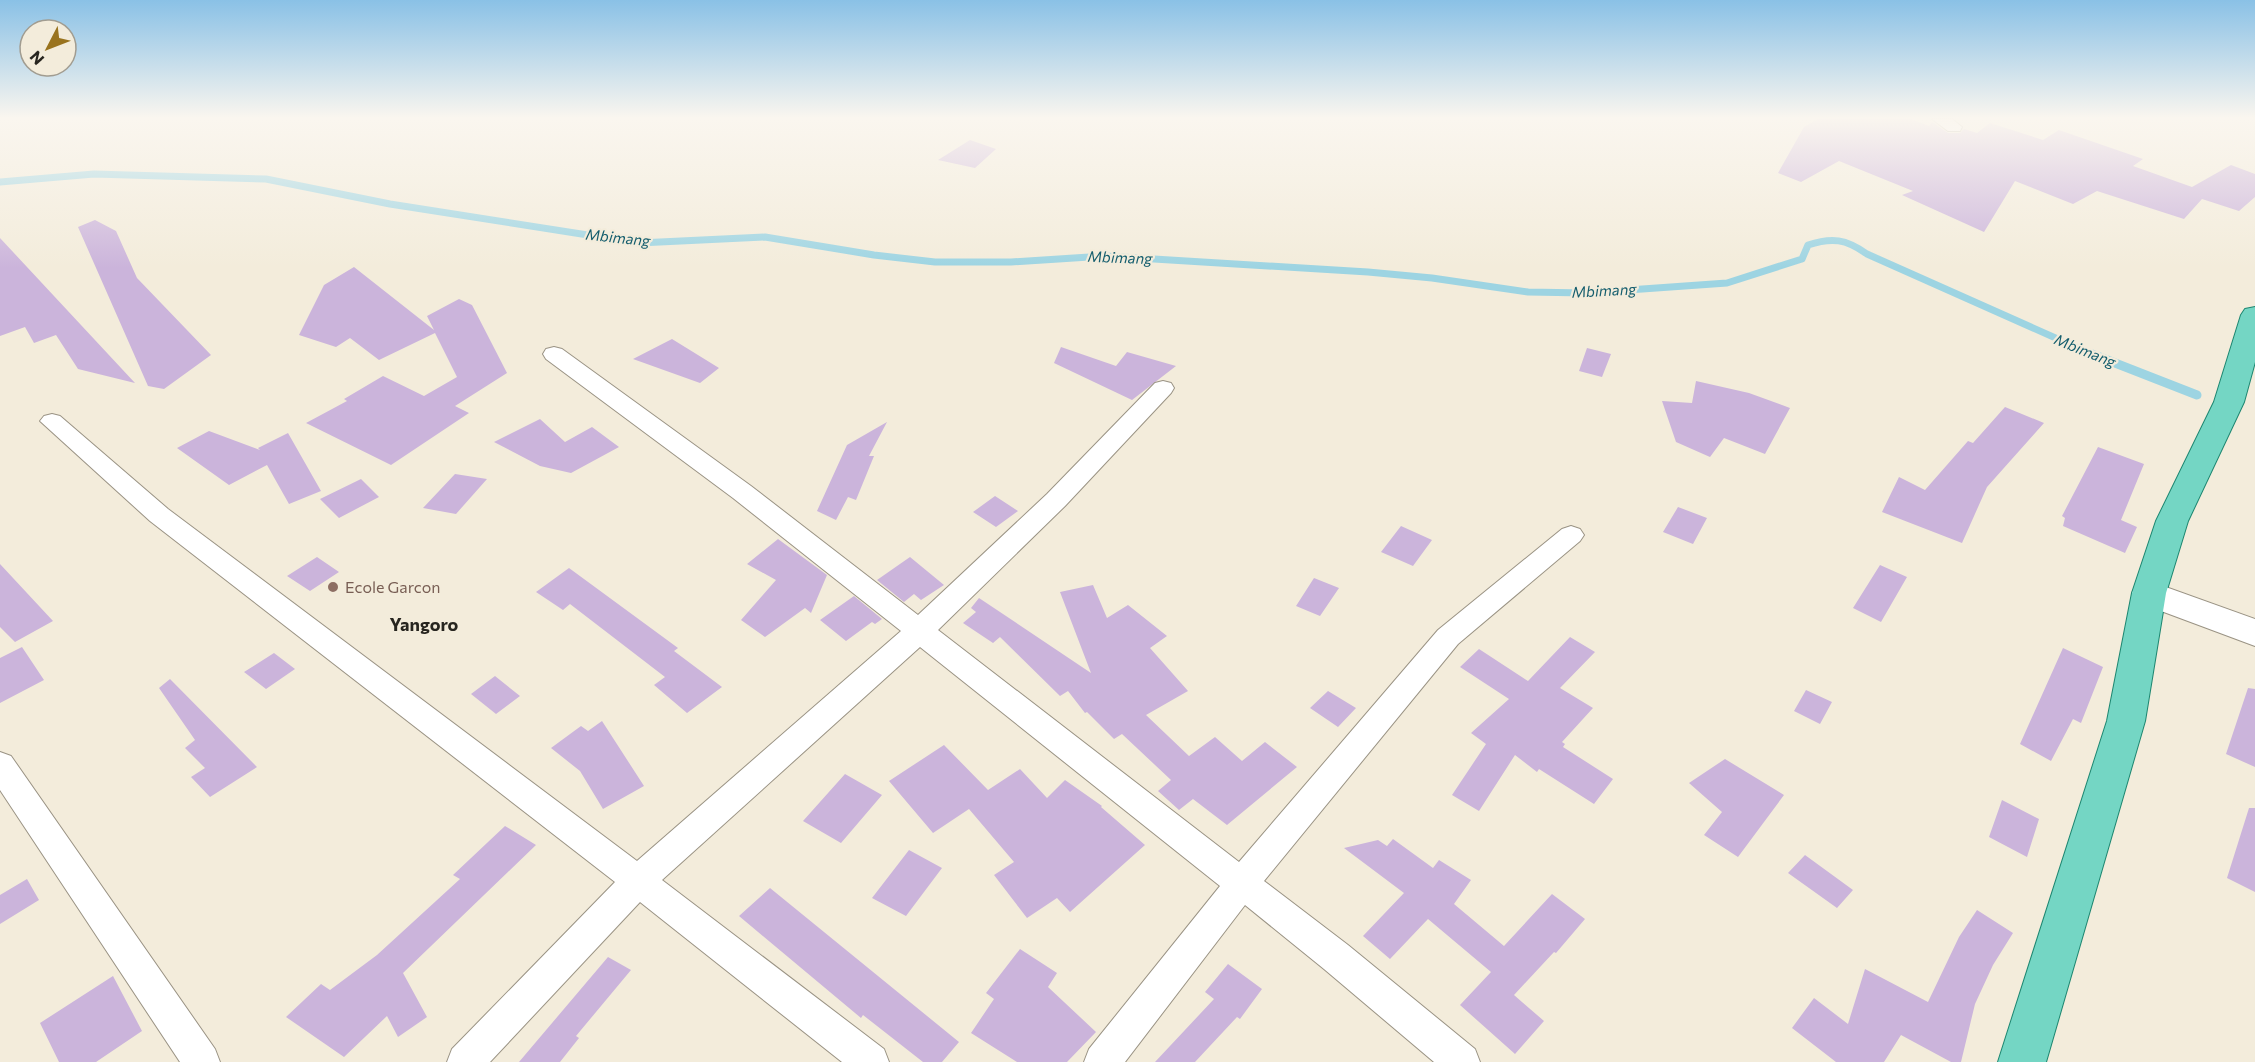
<svg xmlns="http://www.w3.org/2000/svg" width="2255" height="1062" viewBox="0 0 2255 1062" font-family="Commissioner,sans-serif">
	<rect width="100%" height="100%" fill="#f3ecdb"/>
	<g fill="none" stroke-linecap="round" stroke-linejoin="round">
		<path stroke="#9dd4e2" stroke-width="7" d="M0 182 94 174 266 179 390 204 639 243 765 237 874 255 935 262H1011L1105 256 1368 272 1432 278 1528 292 1586 293 1727 283 1802 259 1808 245C1832 237 1846 239 1867 254L2096 356"/>
		<path stroke="#9dd4e2" stroke-width="9" d="M2092 354 2197 395"/>
	</g>
	<path fill="#cbb4db" d="M1818 119H1911L1929 126 1932 122 1948 133H1960L1964 129 1977 133 1990 123 2043 140 2059 130 2143 159 2133 166 2192 187 2231 165 2255 174V197L2239 211 2202 199 2184 219 2097 191 2073 204 2015 181 1984 232 1902 195 1913 191 1839 161 1801 182 1778 173 1804 127Z
		M970 140 996 149 975 168 938 160Z
		M95 220 116 231 137 278 211 355 164 389 148 386 78 227Z
		M0 238 135 383 78 369 56 335 34 343 25 327 0 336Z
		M354 267 434 330 427 316 459 299 472 305 507 373 455 406 469 413 391 465 306 423 347 401 344 399 383 376 424 396 457 377 435 333 379 360 350 338 336 347 299 335 324 285Z
		M672 339 719 368 700 383 633 359Z
		M1061 347 1116 366 1127 352 1176 366 1132 400 1054 363Z
		M1587 348 1611 354 1602 377 1579 371Z
		M1696 381 1749 393 1790 408 1765 454 1724 438 1710 457 1676 442 1662 401 1692 403Z
		M2005 407 2044 423 1987 487 1962 543 1882 512 1899 477 1925 490 1968 441 1973 443Z
		M540 419 565 442 592 427 619 447 571 473 540 466 494 442Z
		M887 422 869 456H874L856 500 848 497 836 520 817 511 847 445Z
		M209 431 260 450 258 448 288 433 321 491 289 504 267 465 229 485 177 448Z
		M2098 447 2144 464 2121 520 2137 527 2125 553 2063 526 2065 518 2062 516Z
		M455 474 487 479 456 514 423 508Z
		M361 479 379 497 339 518 320 499Z
		M995 496 1018 511 996 527 973 512Z
		M1678 507 1707 518 1693 544 1663 532Z
		M1401 526 1432 540 1413 566 1381 552Z
		M778 539 827 575 811 613 805 608 765 637 741 620 776 580 747 564Z
		M317 557 339 572 310 591 287 576Z
		M910 557 944 585 921 600 914 594 904 602 877 580Z
		M0 564 53 621 15 642 0 627Z
		M1880 565 1907 577 1881 622 1853 608Z
		M569 568 678 648 674 651 722 687 687 713 654 685 665 677 570 604 563 610 536 592Z
		M1314 578 1339 588 1320 616 1296 606Z
		M1093 585 1107 618 1128 605 1167 636 1150 648 1188 691 1146 715 1189 756 1215 737 1242 761 1265 742 1297 767 1227 825 1193 799 1179 810 1158 791 1171 780 1122 734 1114 739 1087 712 1085 713 1068 691 1060 696 1000 637 993 643 963 623 976 612 971 608 979 598 1091 673 1060 592Z
		M854 596 882 619 875 624 872 622 846 641 820 620Z
		M1570 637 1595 652 1560 688 1593 708 1562 742 1565 744 1563 747 1613 779 1594 804 1539 769 1537 772 1515 755 1479 811 1452 795 1486 744 1471 733 1509 699 1460 667 1479 649 1528 681Z
		M22 647 44 680 0 703V658Z
		M2063 648 2103 667 2081 723 2073 719 2051 761 2020 744Z
		M274 653 295 669 266 689 244 672Z
		M495 676 520 696 496 714 471 694Z
		M170 679 257 767 210 797 191 777 205 768 185 748 195 740 159 688Z
		M2248 688 2255 689V767L2226 754Z
		M1806 690 1832 702 1820 724 1794 711Z
		M1328 691 1356 708 1338 727 1310 708Z
		M602 721 644 786 603 809 580 771 551 748 581 726 588 731Z
		M944 745 988 790 1020 769 1047 798 1065 780 1102 806 1101 807 1145 845 1070 912 1057 898 1027 918 994 875 1014 862 969 809 933 833 889 781Z
		M1725 759 1784 795 1738 857 1704 835 1722 812 1689 783Z
		M845 774 882 795 841 843 803 821Z
		M2002 800 2039 819 2027 857 1989 837Z
		M2249 808H2255V892L2227 878Z
		M505 826 536 845 403 973 427 1017 398 1037 387 1016 344 1057 286 1017 321 984 330 990 377 955 460 879 453 875Z
		M1393 839 1433 868 1439 860 1471 880 1454 904 1504 946 1552 894 1585 919 1556 953 1554 952 1514 995 1544 1021 1515 1054 1460 1005 1491 972 1428 919 1390 959 1363 936 1404 893 1344 848 1378 840 1387 846Z
		M909 850 942 868 906 916 872 898Z
		M1805 855 1853 890 1837 908 1788 873Z
		M27 879 39 900 0 924V895Z
		M770 888 959 1042 942 1062H923L863 1015 861 1018 739 916Z
		M1977 910 2013 933 1993 965 1975 1004 1961 1062H1951L1901 1035 1884 1062H1836L1792 1028 1814 998 1848 1024 1865 969 1928 1002 1959 937Z
		M1020 949 1057 973 1048 987 1096 1032 1067 1062H1017L971 1033 994 999 986 993Z
		M608 957 631 970 576 1036 579 1038 560 1062H519Z
		M1228 964 1262 989 1240 1019 1237 1017 1195 1062H1155L1214 999 1205 992Z
		M113 976 142 1031 96 1062H59L40 1023Z"/>
	<g fill="none" stroke-linecap="round" stroke-linejoin="round">
		<defs>
			<path id="minor" d="M1932 119H1952L1962 127 1960 131H1948Z
				M554 347 562 349 751 486 918 615 1047 494 1155 383 1163 381 1171 383 1174 388 1171 393 1065 506 938 630 1239 862 1438 630 1562 529 1571 526 1580 529 1584 535 1580 541 1458 644 1264 881 1348 945 1475 1049 1480 1062H1434L1324 969 1245 905 1125 1062H1084L1089 1049 1220 886 920 647 662 880 884 1049 889 1062H842L640 902 490 1062H447L452 1049 615 882 150 521 40 421 44 416 52 414 60 416 168 509 637 861 901 631 733 498 546 359 543 354 546 349Z
				M0 752 11 756 215 1049 220 1062H180L0 790Z"/>
			<path id="tertiary" d="M2149 581 2255 619V646L2137 602 2132 593 2137 584Z"/>
			<path id="primary" d="M2255 307V362L2244 402 2188 521 2166 593 2145 721 2046 1062H1998L2107 721 2132 593 2156 521 2214 402 2241 315 2245 309Z"/>
		</defs>
		<use href="#minor" stroke="#9a9384" stroke-width="2"/>
		<use href="#tertiary" stroke="#9a9384" stroke-width="2"/>
		<use href="#primary" stroke="#1d8670" stroke-width="2"/>
		<use href="#minor" fill="#fff" fill-rule="evenodd"/>
		<use href="#tertiary" fill="#fff" fill-rule="evenodd"/>
		<use href="#primary" fill="#74d6c4" fill-rule="evenodd"/>
	</g>
	<linearGradient id="sky" x2="0" y2="1"><stop stop-color="#8ac1e6"/><stop offset="0.44" stop-color="#faf6ef"/><stop offset="1" stop-color="#faf6ef" stop-opacity="0"/></linearGradient>
	<rect width="2255" height="268" fill="url(#sky)"/>
	<circle fill="#8d6e63" stroke="#f3ecdb" stroke-width="2" cx="333" cy="587" r="6"/>
	<g text-anchor="middle" stroke-width="4.5" stroke-linejoin="round" paint-order="stroke">
		<g font-size="15" font-style="italic" fill="#145d6d" stroke="#f3ecdb">
			<text transform="translate(618 238) rotate(6)" y="5">Mbimang</text>
			<text transform="translate(1120 258) rotate(2)" y="5">Mbimang</text>
			<text transform="translate(1604 291) rotate(-3)" y="5">Mbimang</text>
			<text transform="translate(2085 351) rotate(22)" y="5">Mbimang</text>
		</g>
		<g font-size="16" fill="#785e54" stroke="#f3ecdb" text-anchor="start">
			<text x="345" y="593">Ecole Garcon</text>
		</g>
		<g font-size="18" font-weight="bold" fill="#27251f" stroke="#f3ecdb">
			<text x="424" y="631">Yangoro</text>
		</g>
	</g>
	<g transform="translate(48 48) rotate(228)"><circle r="28" fill="#f3ecdb" stroke="#a19c90" stroke-width="1.5"/>
	<path d="M0-4.5L10 22L0 15L-10 22Z" fill="#99731e"/>
	<text y="-9" font-size="16" font-weight="bold" text-anchor="middle" fill="#27251f">N</text>
	</g>
</svg>
